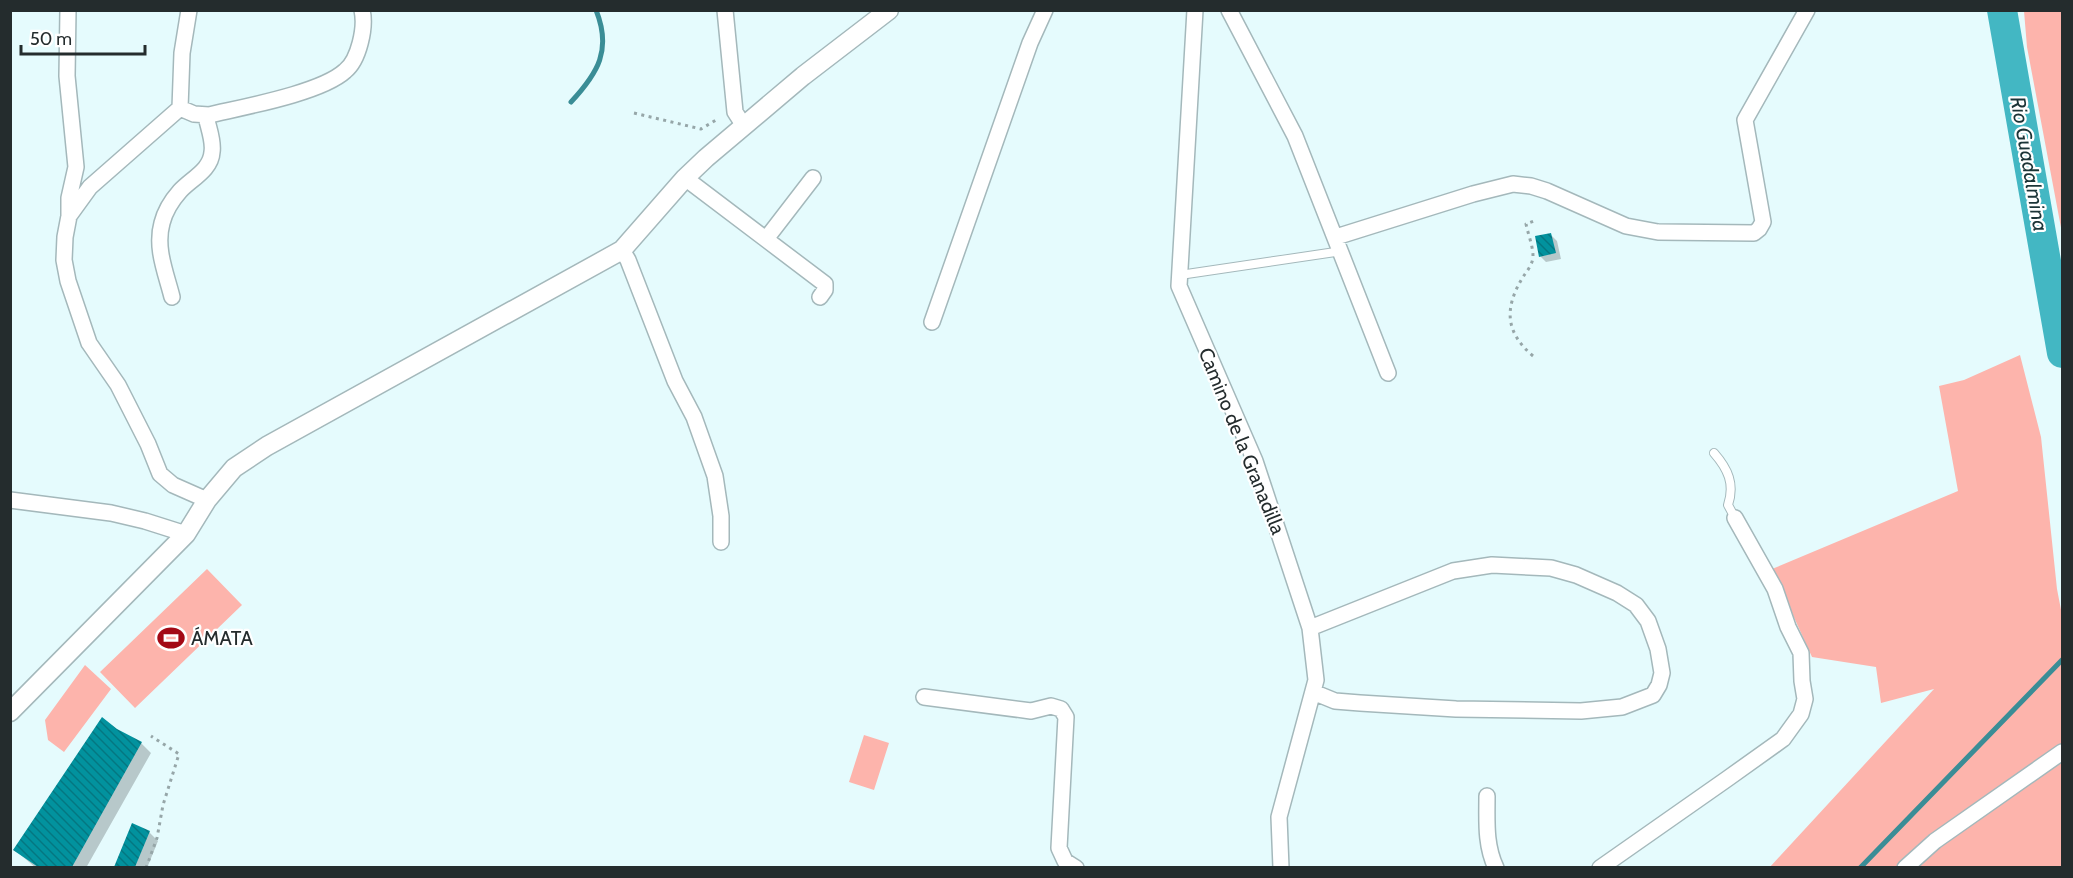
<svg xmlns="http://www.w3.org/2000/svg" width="2073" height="878" viewBox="0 0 2073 878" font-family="Cabin,sans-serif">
	<defs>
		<pattern id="building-back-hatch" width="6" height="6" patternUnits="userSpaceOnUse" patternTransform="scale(1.5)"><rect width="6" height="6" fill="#02929e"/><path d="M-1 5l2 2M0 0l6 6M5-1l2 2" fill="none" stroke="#047781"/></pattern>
	</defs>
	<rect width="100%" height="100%" fill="#e5fbfd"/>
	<path fill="#fdb4ac" d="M2024 11H2062V233L2027 47Z
		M2020 355 2041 437 2057 589 2062 615V867L1769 868 1934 689 1881 703 1876 667 1812 657 1772 569 1958 491 1939 386 1964 380Z
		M207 569 242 605 135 708 100 672Z
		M85 665 111 689 64 752 48 740 45 720Z
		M864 735 889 743 874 790 849 782Z"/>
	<path fill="#0003" d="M1551 235 1557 241 1561 259 1546 262 1540 256Z
		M116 730 141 743 151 753 86 868H36L15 850Z
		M133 825 149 832 158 841 147 868H115Z"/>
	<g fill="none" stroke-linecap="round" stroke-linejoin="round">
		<path stroke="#3a8d96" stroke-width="5" d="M571 102C598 73 612 50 596 10
			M1860 868 2062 660"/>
		<path stroke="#43b7c3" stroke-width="30" d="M2002 10 2062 353"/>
	</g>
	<path fill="url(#building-back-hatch)" d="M1551 233 1556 253 1539 257 1535 236Z
		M102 717 117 729 142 742 72 867H38L13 850Z
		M132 823 150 831 135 867H114Z"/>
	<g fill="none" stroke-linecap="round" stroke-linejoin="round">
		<defs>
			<path id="service" d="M1180 275 1342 251
				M1714 453C1728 469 1735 484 1728 505L1735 518"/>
			<path id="minor" d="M68 10 67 76 76 167 69 198V216
				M189 10 182 53 180 108 90 187 69 216 65 237 64 260 68 281 89 343 118 385 148 444 160 474 173 485 207 500
				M725 10 735 112 744 126
				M1195 10 1179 286 1255 461 1310 628 1316 680 1279 817 1281 868
				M1229 10 1295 136 1388 373
				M180 108 194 114 209 115C243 107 321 93 345 71 359 60 366 27 362 10
				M685 178 825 284V290L820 297
				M1336 237 1473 194 1513 184 1531 186 1547 191 1626 226 1658 232 1754 233 1759 229 1763 222 1745 120 1807 10
				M766 239 813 178
				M622 250 628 260 675 381 694 417 715 476 721 516V542
				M172 297C166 273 155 248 162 223 165 211 172 200 180 191 191 179 211 170 212 152 214 141 208 127 206 116
				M932 322 1030 43 1045 10
				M10 500 111 513 145 521 186 534
				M1310 628 1453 571 1492 565 1551 568 1576 575 1617 593 1636 605 1648 621 1658 649 1662 673 1659 685 1653 695 1622 707 1581 711 1456 709 1360 703 1335 701 1313 692
				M924 697 1031 711 1051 706 1061 709 1066 717 1059 848 1065 861 1076 868
				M1487 796C1487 821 1485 845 1496 868
				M1600 868 1727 779 1783 739 1801 714 1805 699 1802 681 1801 653 1788 627 1775 589 1735 518
				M1905 868 1935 841 2062 752"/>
			<path id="tertiary" d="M10 712 186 534 207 500 234 468 267 446 622 250 685 178 706 158 803 76 889 10"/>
		</defs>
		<use href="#service" stroke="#a4b8bb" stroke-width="10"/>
		<use href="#minor" stroke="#a4b8bb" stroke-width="18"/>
		<use href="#tertiary" stroke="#a4b8bb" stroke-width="21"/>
		<path stroke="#96a6a8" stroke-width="3" stroke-dasharray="3 4.5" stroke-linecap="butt" d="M634 113 701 129 716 120
			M1533 356C1505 332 1504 308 1523 277 1527 271 1533 264 1533 256 1533 246 1528 234 1526 224L1534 221
			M146 868 157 838 163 805 179 754 151 736"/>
		<use href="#service" stroke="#fff" stroke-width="8"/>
		<use href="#minor" stroke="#fff" stroke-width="15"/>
		<use href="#tertiary" stroke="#fff" stroke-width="18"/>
	</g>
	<defs>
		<symbol id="stadium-bare" viewBox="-9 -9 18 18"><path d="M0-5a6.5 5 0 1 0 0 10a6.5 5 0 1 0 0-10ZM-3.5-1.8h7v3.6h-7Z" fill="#a30915" stroke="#fff" stroke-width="2.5" paint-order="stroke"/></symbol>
	</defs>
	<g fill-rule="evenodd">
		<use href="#stadium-bare" x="152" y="619" width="38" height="38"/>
	</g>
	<g text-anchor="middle" stroke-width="4.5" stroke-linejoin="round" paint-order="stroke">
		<g font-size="20" fill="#242c2d" stroke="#fff">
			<text transform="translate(1242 441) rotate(68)" y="7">Camino de la Granadilla</text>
		</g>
		<g font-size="20" fill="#242c2d" stroke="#fff" text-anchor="start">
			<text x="191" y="645">ÁMATA</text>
		</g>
		<g font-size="21" font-style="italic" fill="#1b3437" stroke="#fff">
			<text transform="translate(2029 164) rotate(80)" y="7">Rio Guadalmina</text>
		</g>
	</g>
	<rect width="2073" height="878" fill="none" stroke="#242c2d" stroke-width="24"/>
	<path d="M21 45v9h124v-9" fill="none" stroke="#242c2d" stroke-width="3"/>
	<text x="30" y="45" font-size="18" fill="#242c2d" stroke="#ffffff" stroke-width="4.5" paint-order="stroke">50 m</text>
</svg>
